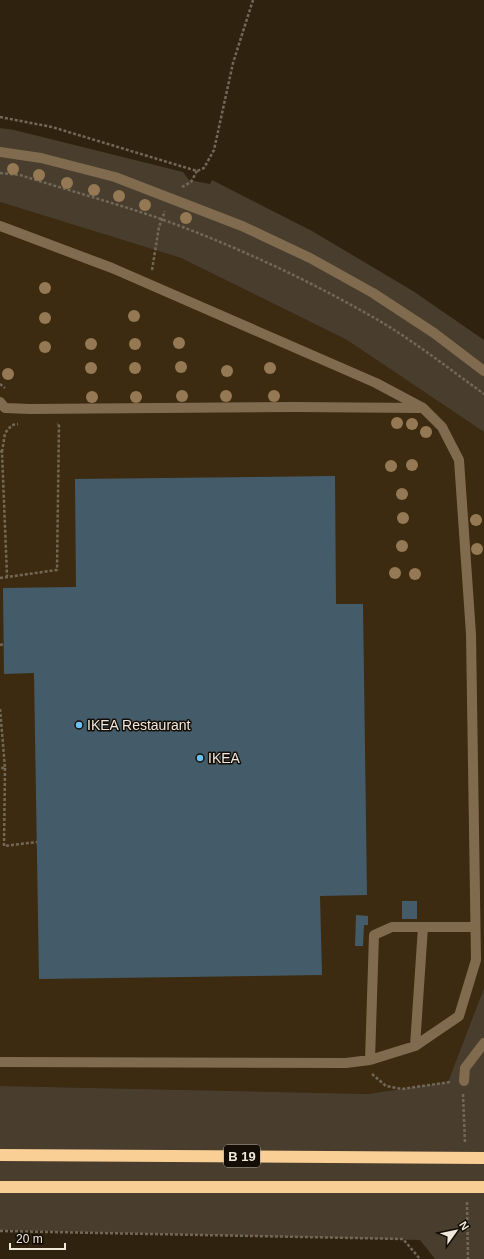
<svg xmlns="http://www.w3.org/2000/svg" width="484" height="1259" viewBox="0 0 484 1259" font-family="Arial,sans-serif">
	<rect width="100%" height="100%" fill="#2f220f"/>
	<path fill="#3c2b11" d="M0 202 181 258 347 340 484 432V988L448 1082 368 1094 0 1086Z"/>
	<path fill="#493d2d" d="M0 128 14 130 183 172 189 180 210 184 212 180 312 231 413 291 484 340V432L347 340 181 258 0 202Z
		M484 988V1259H435L420 1240 0 1230V1086L368 1094 448 1082Z"/>
	<path fill="#445c6a" d="M335 476 336 604H363L367 895 320 896 322 975 39 979 34 673 4 674 3 588 76 587 75 479Z
		M402 901H417V919H402Z
		M356 915 368 916V925H364L363 946H355Z"/>
	<g fill="none" stroke-linecap="round" stroke-linejoin="round">
		<path stroke="#736857" stroke-width="2.5" stroke-dasharray="3 2" stroke-linecap="butt" d="M0 117 52 127 197 171 204 168 214 150 233 63 253 0
			M0 173 20 175C67 190 115 203 161 219 230 244 298 275 362 311 405 334 444 365 484 394
			M182 187 191 182 197 171
			M152 270 159 227 165 211
			M0 384 5 388
			M0 451 2 452 7 576
			M2 452 5 433 12 425 18 424
			M0 578 57 570 59 424H57
			M0 645 4 644
			M0 709 5 768H0
			M5 768 4 846 37 842
			M372 1074 386 1086 402 1089 450 1082
			M463 1094 465 1143
			M467 1202 468 1259
			M0 1231 403 1239 420 1259"/>
		<path stroke="#806b4e" stroke-width="10" d="M0 152 41 158 115 177 242 226 310 258 373 293 434 333 484 371
			M0 226 112 268 376 383 423 408 442 427 459 460 471 634 476 960 459 1016 415 1046 370 1060 346 1063 0 1062
			M0 402 5 408 30 409 296 407 421 408
			M415 1046 423 927
			M370 1060 374 935 392 927H475
			M464 1081 465 1068 484 1043"/>
		<path stroke="#facf95" stroke-width="12" d="M0 1155 484 1158
			M0 1187H484"/>
	</g>
	<g fill="#947954">
		<circle cx="13" cy="169" r="6"/>
		<circle cx="39" cy="175" r="6"/>
		<circle cx="67" cy="183" r="6"/>
		<circle cx="94" cy="190" r="6"/>
		<circle cx="119" cy="196" r="6"/>
		<circle cx="145" cy="205" r="6"/>
		<circle cx="186" cy="218" r="6"/>
		<circle cx="45" cy="288" r="6"/>
		<circle cx="134" cy="316" r="6"/>
		<circle cx="45" cy="318" r="6"/>
		<circle cx="179" cy="343" r="6"/>
		<circle cx="91" cy="344" r="6"/>
		<circle cx="135" cy="344" r="6"/>
		<circle cx="45" cy="347" r="6"/>
		<circle cx="181" cy="367" r="6"/>
		<circle cx="91" cy="368" r="6"/>
		<circle cx="135" cy="368" r="6"/>
		<circle cx="270" cy="368" r="6"/>
		<circle cx="227" cy="371" r="6"/>
		<circle cx="8" cy="374" r="6"/>
		<circle cx="182" cy="396" r="6"/>
		<circle cx="226" cy="396" r="6"/>
		<circle cx="274" cy="396" r="6"/>
		<circle cx="92" cy="397" r="6"/>
		<circle cx="136" cy="397" r="6"/>
		<circle cx="397" cy="423" r="6"/>
		<circle cx="412" cy="424" r="6"/>
		<circle cx="426" cy="432" r="6"/>
		<circle cx="412" cy="465" r="6"/>
		<circle cx="391" cy="466" r="6"/>
		<circle cx="402" cy="494" r="6"/>
		<circle cx="403" cy="518" r="6"/>
		<circle cx="476" cy="520" r="6"/>
		<circle cx="402" cy="546" r="6"/>
		<circle cx="477" cy="549" r="6"/>
		<circle cx="395" cy="573" r="6"/>
		<circle cx="415" cy="574" r="6"/>
	</g>
	<g fill="#69c3f1" stroke="#130d06" stroke-width="1.5">
		<circle cx="79" cy="725" r="4"/>
		<circle cx="200" cy="758" r="4"/>
	</g>
	<g text-anchor="middle" stroke-width="3" stroke-linejoin="round" paint-order="stroke">
		<rect fill="#130d06" stroke="#aea69c" stroke-width="1" x="224" y="1145" width="36" height="22" rx="3"/>
		<g font-size="13" font-weight="bold" fill="#f1e8dc">
			<text x="242" y="1161">B 19</text>
		</g>
		<g font-size="14" fill="#f1e8dc" stroke="#130d06" text-anchor="start">
			<text x="87" y="730">IKEA Restaurant</text>
			<text x="208" y="763">IKEA</text>
		</g>
	</g>
	<g transform="translate(456 1231) rotate(57)" stroke="#130d06" stroke-width="3" paint-order="stroke">
	<path d="M0-3L7 15L0 10L-7 15Z" fill="#f1e8dc"/>
	<text y="-6" font-size="11" font-weight="bold" text-anchor="middle" fill="#f1e8dc">N</text>
	</g>
	<path d="M10 1243v6h55v-6" fill="none" stroke="#f1e8dc" stroke-width="2"/>
	<text x="16" y="1243" font-size="12" fill="#f1e8dc" stroke="#130d06" stroke-width="3" paint-order="stroke">20 m</text>
</svg>
